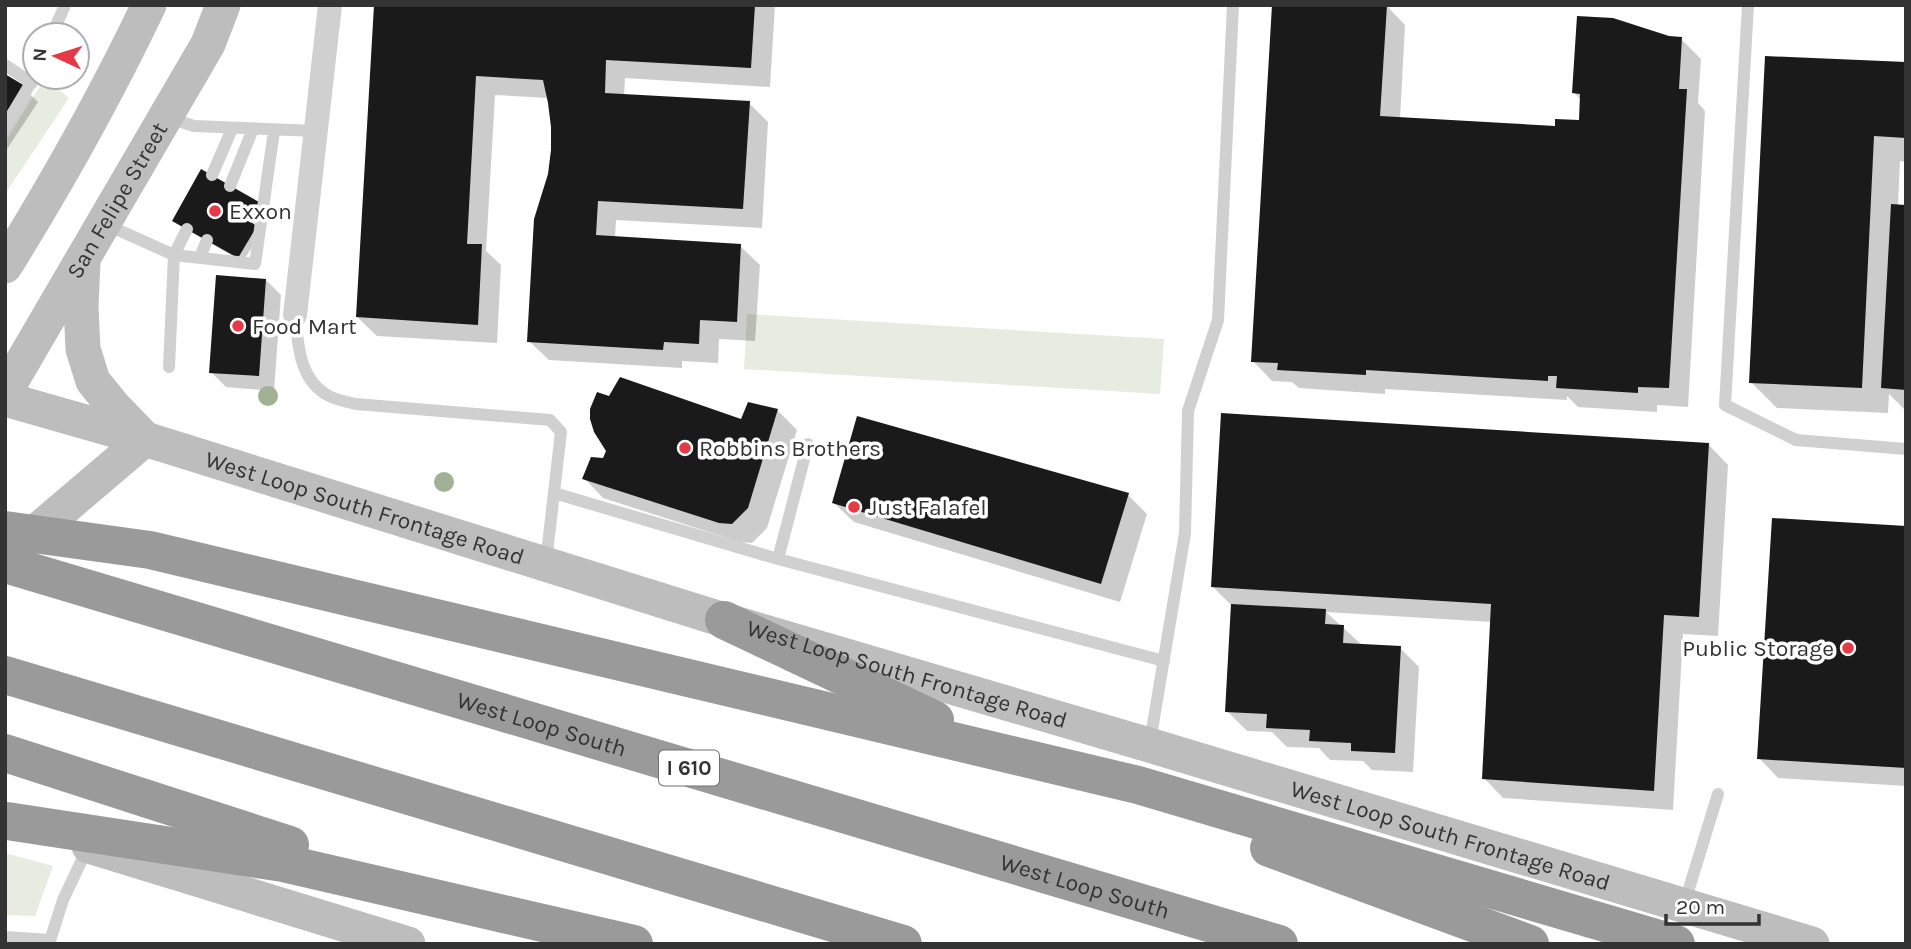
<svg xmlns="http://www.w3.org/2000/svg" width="1911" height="949" viewBox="0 0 1911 949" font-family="Karla,sans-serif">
	<rect width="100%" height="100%" fill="#fff"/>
	<path fill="#e6ecdf" d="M45 78 69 98 5 194V142Z
		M747 314 1164 339 1160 394 744 369Z
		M5 853 53 866 35 916 5 915Z"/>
	<path fill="#0003" d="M376 5H775L770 87 625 78 624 96 749 103 768 122 762 228 616 220 615 238 740 246 760 265 755 341 719 339 718 363 682 361V368L549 360 529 341 550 174 553 126 548 98 495 95 486 251 501 265 497 343 377 336 357 317Z
		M1386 5 1405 25 1400 119 1556 128 1581 122 1582 100 1574 93 1669 38 1681 39 1701 59 1698 103 1705 111 1688 407 1657 405V412L1578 407 1567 396V400L1385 389V394L1299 388 1292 382 1272 381 1253 361Z
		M1906 64V162L1900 161 1898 206 1906 207V411L1889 394 1888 413 1777 408 1751 382Z
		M5 76 23 87 38 102 5 152Z
		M201 172 262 208 253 225 261 232 243 262 179 225 174 220Z
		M266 280 281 295 274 391 226 387 211 372Z
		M610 399 742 421 749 404 778 411 797 430 767 528 752 543 740 542 603 498 584 478 604 460 607 451Z
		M1709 445 1728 465 1718 636 1683 634 1673 810 1503 798 1484 778 1492 622 1326 612 1362 645 1400 648 1419 667 1413 772 1372 770 1363 761 1330 760 1319 748 1287 747 1272 732 1247 731 1227 711 1233 607 1213 587Z
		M1128 495 1147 514 1120 602 854 522 834 503Z
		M1906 528V786L1778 778 1759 758Z"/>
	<path fill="#1a1a1a" d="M374 5H755L751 68 606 60 605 93 750 101 743 209 598 201 596 235 741 244 737 322 700 320 699 344 664 342 663 350 527 342 534 219 548 174 551 150V127L548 103 543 80 476 76 467 244H482L478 325 356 317Z
		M1272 5H1387L1380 116 1555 126V119L1579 120 1580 94 1572 93 1577 16 1613 18 1669 36 1682 37 1679 89H1687L1669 388 1638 387V393L1556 388 1557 376H1548V381L1366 370V375L1277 370 1278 363 1251 362Z
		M1765 56 1906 62V138L1874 136 1862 388 1749 383Z
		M5 74 25 86 5 115Z
		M201 169 259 202 249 221 257 226 238 258 172 221Z
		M1891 204 1906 205V390L1881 388Z
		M216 275 266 279 259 376 209 373Z
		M620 377 741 419 748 402 778 409 748 508 732 524 719 523 582 479 591 457 603 458 606 451 594 432 590 419V409L597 392 609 396Z
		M1221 413 1709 443 1699 617 1664 615 1654 791 1482 779 1491 604 1211 587Z
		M857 416 1129 493 1101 584 832 503Z
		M1772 518 1906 526V768L1757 759Z
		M1231 604 1326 609 1325 624 1344 625 1343 643 1401 646 1395 753 1351 751V743L1309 741 1310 730 1266 728 1267 714 1225 712Z"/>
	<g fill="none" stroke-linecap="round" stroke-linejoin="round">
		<path stroke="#d0d0d0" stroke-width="12" d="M1748 5 1725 405 1796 440 1906 449
			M52 35 65 5
			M5 65 32 83
			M169 118 194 126 316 131
			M5 126 35 76
			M212 175 232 129
			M230 186 253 129
			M107 225 174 255 255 264 274 131
			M200 257 207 240
			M295 315C298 345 299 380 329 396 337 400 347 402 356 404L550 420 561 432 546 562
			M169 367 174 255 187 229
			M554 493 778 559 1164 661
			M778 559 808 444
			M1150 742 1185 533 1188 411 1218 320 1233 5
			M1684 905 1718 794
			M5 937 50 940
			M49 944 63 900 88 847"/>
		<path stroke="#d0d0d0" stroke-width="24" d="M295 315 330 5"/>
		<g stroke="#bdbdbd" stroke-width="35">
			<path d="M83 261 81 307 83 349 93 381 114 407 145 439"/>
			<path d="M5 266C58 181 106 95 149 5"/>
			<path id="s1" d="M5 392 208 44 223 5"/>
			<path id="s2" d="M5 399 145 439 724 620 1149 745 1812 944"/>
			<path d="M17 548 145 439"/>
			<path d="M89 846 408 944"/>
		</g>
		<g stroke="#9a9a9a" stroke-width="38">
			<path d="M5 530 150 550 1138 785 1676 944"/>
			<path id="s3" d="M5 564 1279 944"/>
			<path d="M724 620 935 720"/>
			<path d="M5 675 903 944"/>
			<path d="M5 753 290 845"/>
			<path d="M7 821 283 863 634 944"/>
			<path d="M1269 848 1530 944"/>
		</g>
	</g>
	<g fill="#a2b095">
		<circle cx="268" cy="396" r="10"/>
		<circle cx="444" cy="482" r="10"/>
	</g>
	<g fill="#e63946" stroke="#fff" stroke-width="2.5">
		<circle cx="215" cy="211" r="7"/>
		<circle cx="238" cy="326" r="7"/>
		<circle cx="685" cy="448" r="7"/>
		<circle cx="854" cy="507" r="7"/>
		<circle cx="1848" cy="648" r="7"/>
	</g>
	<g text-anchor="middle" stroke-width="7" stroke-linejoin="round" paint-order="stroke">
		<rect fill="#fff" stroke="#707070" stroke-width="2" x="659" y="750.5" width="60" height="35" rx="5"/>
		<g font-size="21" font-weight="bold" fill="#333">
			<text x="689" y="775">I 610</text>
		</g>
		<g font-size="23" fill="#333" stroke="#fff">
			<text dy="8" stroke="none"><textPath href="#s1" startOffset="222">San Felipe Street</textPath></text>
			<text dy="8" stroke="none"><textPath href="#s2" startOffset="376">West Loop South Frontage Road</textPath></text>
			<text dy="8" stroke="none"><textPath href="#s2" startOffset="943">West Loop South Frontage Road</textPath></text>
			<text dy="8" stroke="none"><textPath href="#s3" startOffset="560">West Loop South</textPath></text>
			<text dy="8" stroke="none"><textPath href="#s2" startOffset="1510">West Loop South Frontage Road</textPath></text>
			<text dy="8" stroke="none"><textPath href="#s3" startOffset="1127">West Loop South</textPath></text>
		</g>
		<g font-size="23" fill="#333" stroke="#fff" text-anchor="start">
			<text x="229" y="219">Exxon</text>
			<text x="252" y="334">Food Mart</text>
			<text x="699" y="456">Robbins Brothers</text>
			<text x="868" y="515">Just Falafel</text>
			<text x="1834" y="656" text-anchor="end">Public Storage</text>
		</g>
	</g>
	<rect width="1911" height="949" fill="none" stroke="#333333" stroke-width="14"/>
	<g transform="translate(56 56) rotate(274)"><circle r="33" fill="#ffffff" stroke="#adadad" stroke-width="2"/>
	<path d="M0-5L12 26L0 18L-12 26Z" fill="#e63946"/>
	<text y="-10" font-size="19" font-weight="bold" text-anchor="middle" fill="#333333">N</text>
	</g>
	<path d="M1666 914v10h93v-10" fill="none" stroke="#333333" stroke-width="3.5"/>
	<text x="1676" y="914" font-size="21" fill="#333333" stroke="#ffffff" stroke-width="5" paint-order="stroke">20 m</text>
</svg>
